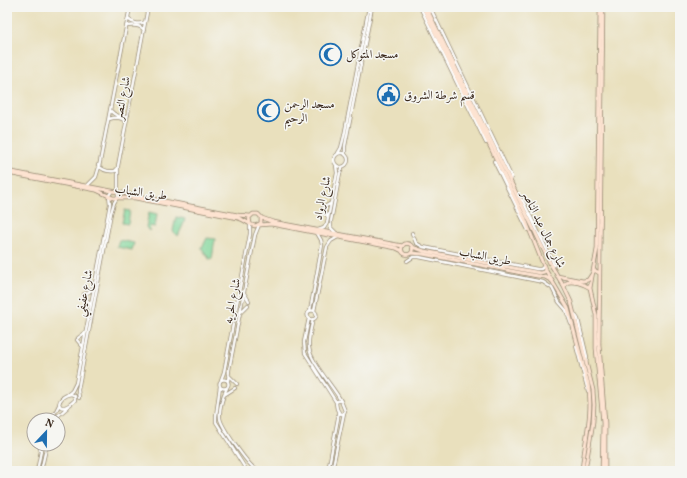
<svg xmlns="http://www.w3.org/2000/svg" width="687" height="478" viewBox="0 0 687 478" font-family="Vollkorn,Amiri,serif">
	<rect width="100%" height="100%" fill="#f6f6f2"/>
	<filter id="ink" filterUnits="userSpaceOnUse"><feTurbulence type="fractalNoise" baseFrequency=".025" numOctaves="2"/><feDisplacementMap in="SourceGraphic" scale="8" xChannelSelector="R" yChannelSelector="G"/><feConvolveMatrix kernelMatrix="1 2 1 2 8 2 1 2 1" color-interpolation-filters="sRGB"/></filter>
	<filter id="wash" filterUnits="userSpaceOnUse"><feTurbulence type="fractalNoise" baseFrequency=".012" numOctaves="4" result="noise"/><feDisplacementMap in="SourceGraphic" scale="16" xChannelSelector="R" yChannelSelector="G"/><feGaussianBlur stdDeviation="0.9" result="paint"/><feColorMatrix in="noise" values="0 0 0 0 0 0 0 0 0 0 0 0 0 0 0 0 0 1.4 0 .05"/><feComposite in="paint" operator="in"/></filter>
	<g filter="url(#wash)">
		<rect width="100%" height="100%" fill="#e9e0bd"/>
		<path fill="#80d599" stroke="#5e805c" d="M125 210 130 211 128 224 122 223Z
			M149 212 157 214 155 227 150 226 149 231 146 227Z
			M176 217 185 219 183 225 178 236 173 231Z
			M207 238 215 239 212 259 210 260 201 247 203 246Z
			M119 240 134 243 132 250 117 247Z"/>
	</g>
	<g filter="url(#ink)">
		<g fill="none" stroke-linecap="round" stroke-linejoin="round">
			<defs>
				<path id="tertiary" d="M420 7 486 143
					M430 7 511 176 510 181
					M128 19C132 23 139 25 145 22
					M126 26C132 25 140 24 144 30
					M111 111C115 116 122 118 128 115
					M109 119C115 117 122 117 126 122
					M334 160a7 7 0 1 1 14 0a7 7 0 1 1-14 0Z
					M338 153 341 148 344 136 369 7
					M345 154V146L372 7
					M494 161 528 230
					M98 165C102 170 108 172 115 171L118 168
					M87 186 96 177 99 167 130 7
					M518 197 523 201 552 260 554 265 552 267
					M323 208 331 203
					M324 211 328 217
					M318 230 324 228 327 223 337 173 336 165
					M412 233 416 243 423 247 537 269H541L544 266
					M337 234 331 228V221L340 173 343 167
					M407 261 413 257H419L543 282 552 288 559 302 566 310 571 324
					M244 293 249 301
					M84 294 89 292 93 288
					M85 297 90 304
					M307.5 315a4.5 4.5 0 1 1 9 0a4.5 4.5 0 1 1-9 0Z
					M310 311 322 245 321 240 317 233
					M314 311 327 247 331 241 338 237
					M240 313 248 305
					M574 313 578 319 587 357 586 363
					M309 318 304 342 305 353 336 402
					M313 319C311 328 308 338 309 347 310 362 334 387 341 401
					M78 338 86 332
					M77 340 83 347
					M576 346 588 391
					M228 375 237 384
					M219.5 384a4.5 4.5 0 1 1 9 0a4.5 4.5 0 1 1-9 0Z
					M221 380 224 372 250 234V224
					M228 381 229 370 255 235 259 225
					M220 386 216 416V422L247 471
					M227 388C223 395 219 409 220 418 221 427 247 463 255 469
					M71 394 75 396V400C71 404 66 409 61 407L59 404C60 398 65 395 71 394Z
					M67 395 72 391 76 383 110 204 109 195 112 191
					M224 395 235 388
					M79 398 78 390 111 213 114 203 118 196V166L148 7
					M337 401H341L345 411 343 414H340L337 409 336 403Z
					M49 420 56 411 59 405
					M53 420 68 407
					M37 471 41 451 39 445
					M41 471 47 444
					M251 471 255 469 258 471
					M328 471 338 418V411
					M332 471 344 413"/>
				<path id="secondary" d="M423 7 525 219 545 269 568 308 588 384C594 412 584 443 582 471
					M426 7 550 263 564 287 571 302 593 390 594 405 593 422 585 471
					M600 7 597 249 590 288 596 315V348L603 423 602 471
					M603 7 599 344 605 423V471
					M7 171 238 215 250 216
					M7 173 96 190 113 198H135L238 218C246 220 249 225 255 226L261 223V217L258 214H253L249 218 250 223
					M262 218 273 222 403 246
					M260 225 271 224 396 248 402 251
					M401.5 249a5.5 5.5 0 1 1 11 0a5.5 5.5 0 1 1-11 0Z
					M412 247 424 251 540 273 544 272 545 269
					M411 253 423 254 537 276 545 277 552 281
					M557 276 583 281 588 280 594 271H596L599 273
					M564 287 566 283C572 280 584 284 590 288"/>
			</defs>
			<use href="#tertiary" stroke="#92856e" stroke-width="4"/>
			<use href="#secondary" stroke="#92856e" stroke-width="4.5"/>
			<use href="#tertiary" stroke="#fff" stroke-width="2.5"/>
			<use href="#secondary" stroke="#fde3d1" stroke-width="3"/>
		</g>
	</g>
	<defs>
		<symbol id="mosque-ring" viewBox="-11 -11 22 22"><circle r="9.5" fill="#f6f6f2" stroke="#1f6fb2" stroke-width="1.5"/><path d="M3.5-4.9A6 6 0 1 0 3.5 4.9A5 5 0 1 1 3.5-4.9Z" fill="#1f6fb2"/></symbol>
		<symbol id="civic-ring" viewBox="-11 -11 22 22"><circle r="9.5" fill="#f6f6f2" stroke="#1f6fb2" stroke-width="1.5"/><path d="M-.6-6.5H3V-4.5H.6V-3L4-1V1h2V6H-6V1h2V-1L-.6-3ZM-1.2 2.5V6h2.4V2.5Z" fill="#1f6fb2"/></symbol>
	</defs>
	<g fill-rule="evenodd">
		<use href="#mosque-ring" x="318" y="42" width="25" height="25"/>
		<use href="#civic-ring" x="376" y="82" width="25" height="25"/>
		<use href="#mosque-ring" x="256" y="98" width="25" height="25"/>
	</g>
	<g text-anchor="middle" stroke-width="3" stroke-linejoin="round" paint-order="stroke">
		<g font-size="12" fill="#3b2a1e" stroke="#f6f6f2" text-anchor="start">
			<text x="346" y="58">مسجد المتوكل</text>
			<text x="404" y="99">قسم شرطة الشروق</text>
			<text x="284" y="108">مسجد الرحمن<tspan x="284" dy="14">الرحيم</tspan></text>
		</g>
		<g font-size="12" fill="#3b2a1e" stroke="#f6f6f2">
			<text transform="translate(122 98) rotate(-79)" y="4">شارع النصر</text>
			<text transform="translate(141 192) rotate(8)" y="4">طريق الشباب</text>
			<text transform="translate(322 198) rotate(-78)" y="4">شارع الرواد</text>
			<text transform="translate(544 229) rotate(64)" y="4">شارع جمال عبد الناصر</text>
			<text transform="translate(485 256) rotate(11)" y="4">طريق الشباب</text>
			<text transform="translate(84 293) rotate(-79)" y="4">شارع عفيفي</text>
			<text transform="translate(232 301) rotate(-79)" y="4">شارع الحريه</text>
		</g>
	</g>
	<rect width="687" height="478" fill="none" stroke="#f6f6f2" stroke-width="24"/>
	<g transform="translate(46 432) rotate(22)"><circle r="19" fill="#f6f6f2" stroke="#aba49d"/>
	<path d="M0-3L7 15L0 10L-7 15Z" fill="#1f6fb2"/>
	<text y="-6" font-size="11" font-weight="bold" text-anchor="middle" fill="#3b2a1e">N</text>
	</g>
</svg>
